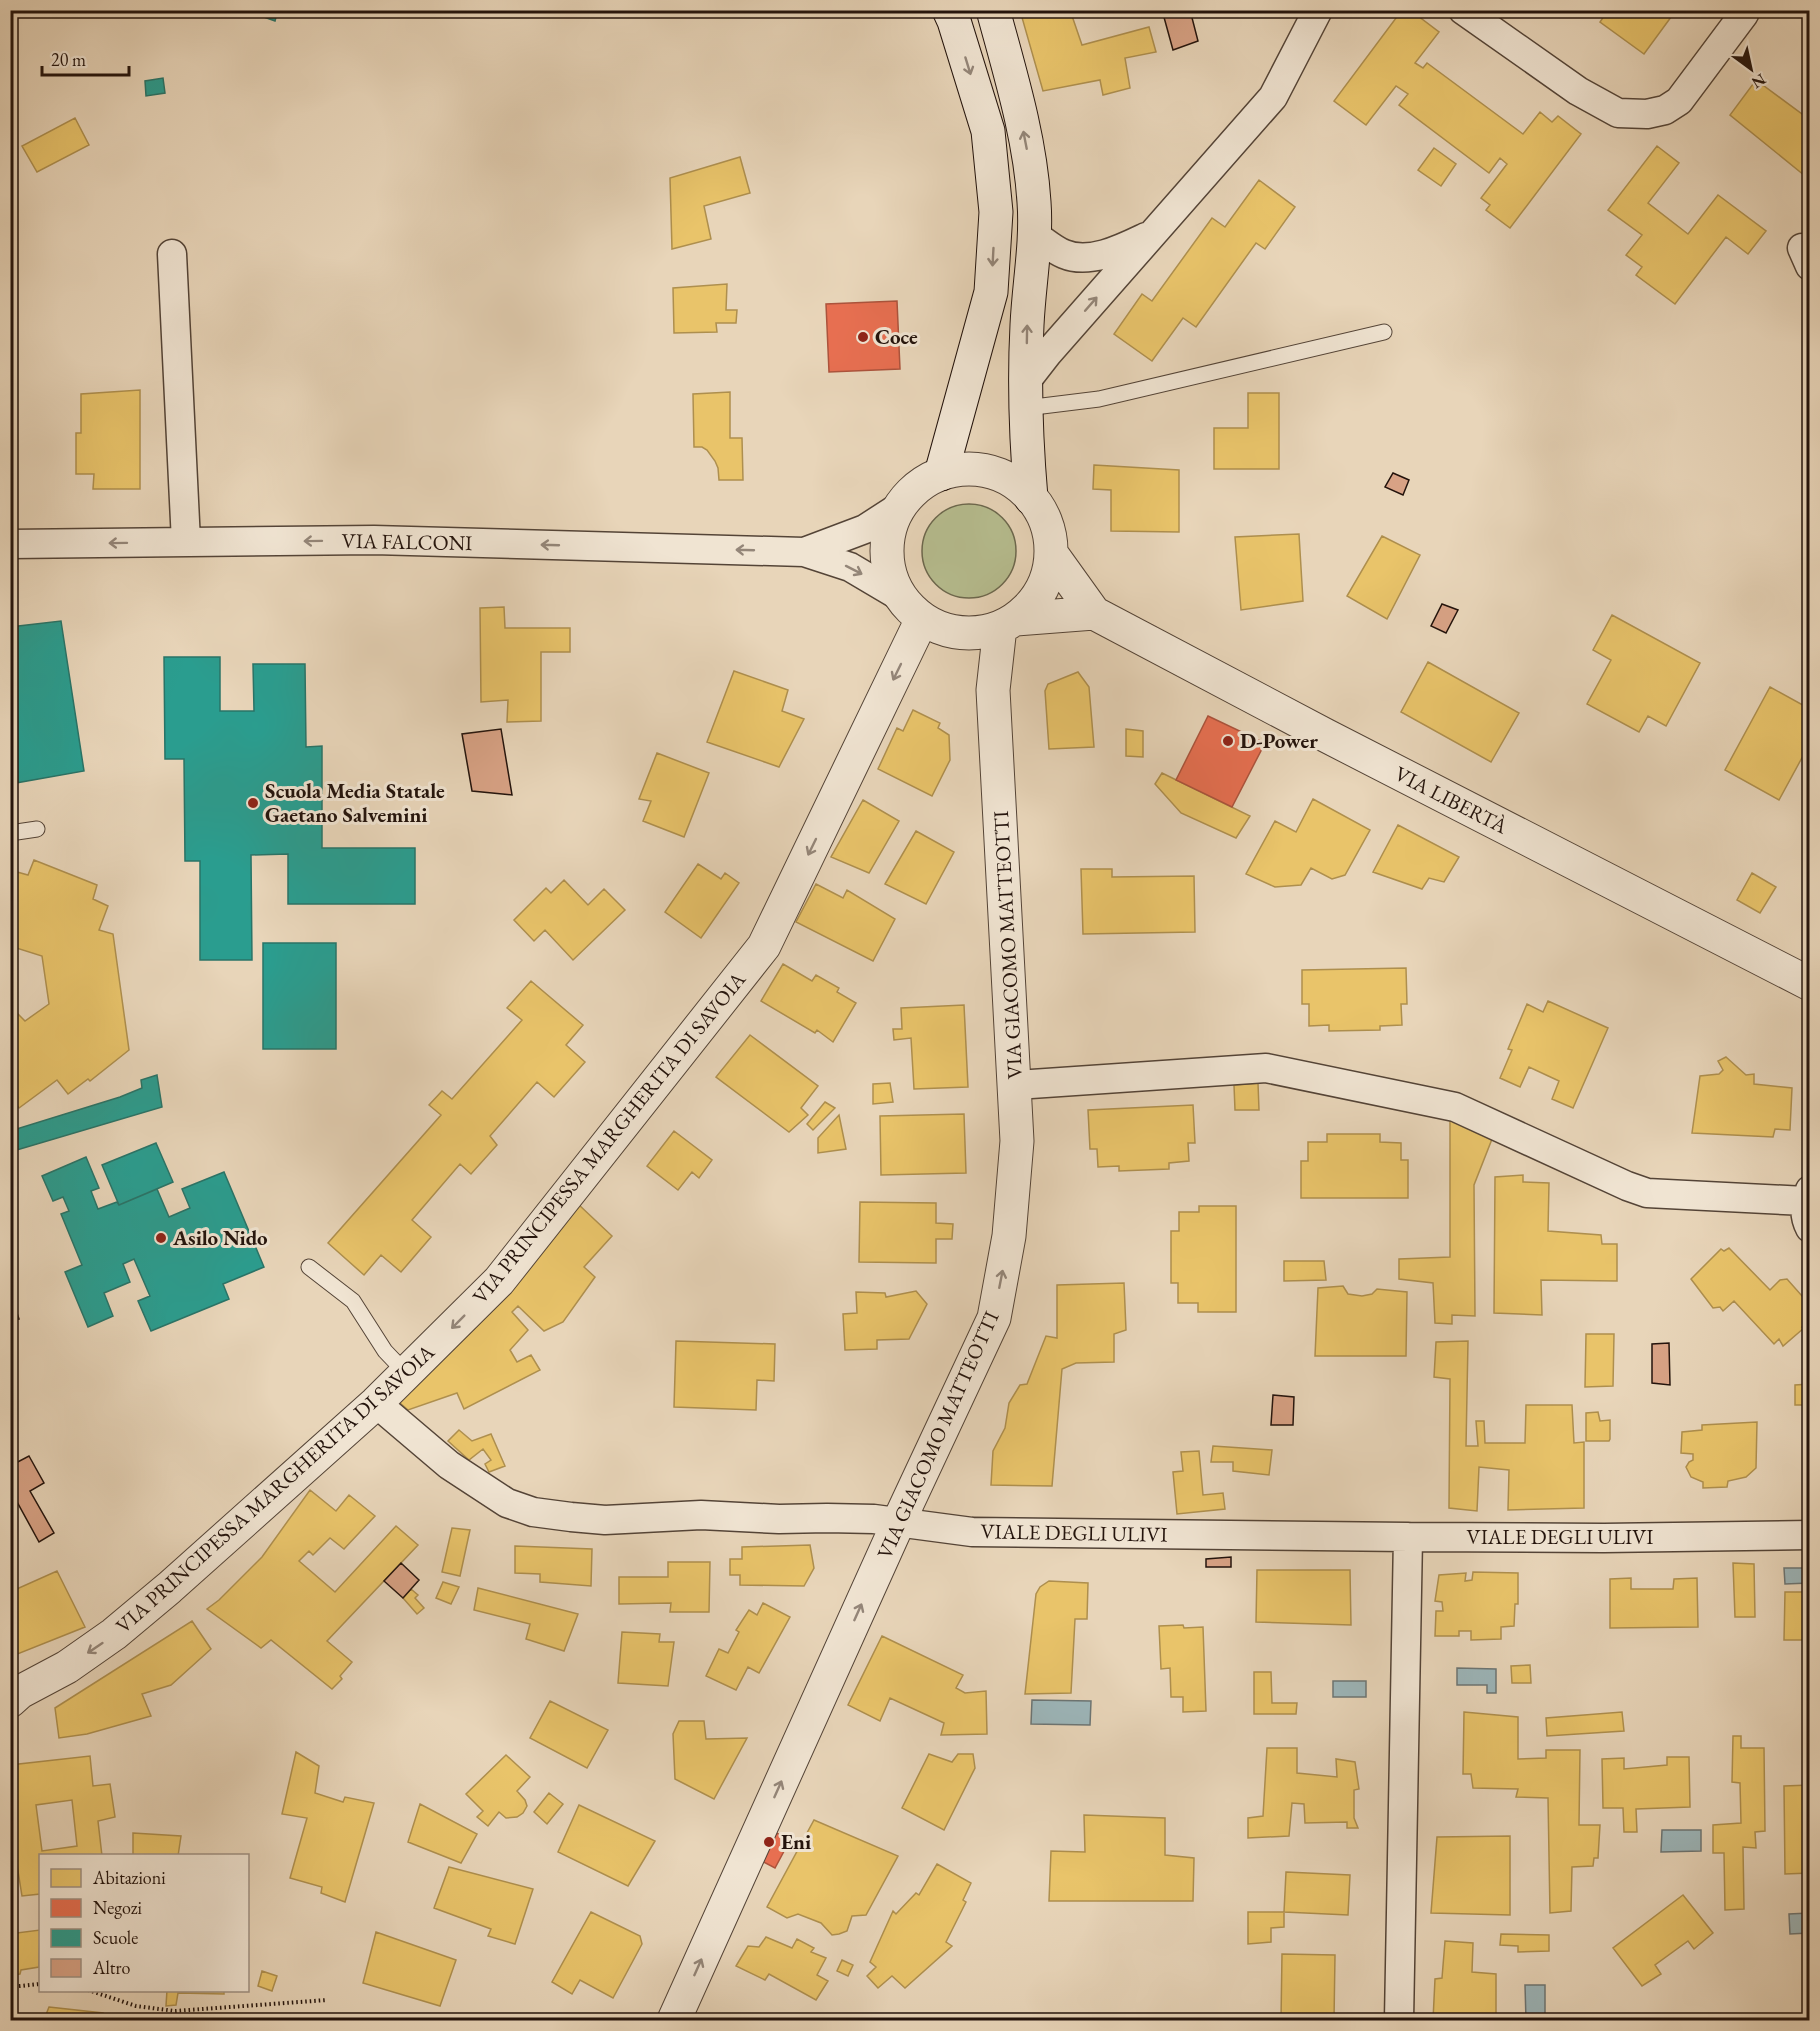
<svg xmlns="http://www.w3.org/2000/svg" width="1820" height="2031" viewBox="0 0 1820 2031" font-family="'EB Garamond',serif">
	<rect width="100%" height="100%" fill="#e8d5b9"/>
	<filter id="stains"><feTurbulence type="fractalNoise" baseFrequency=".00333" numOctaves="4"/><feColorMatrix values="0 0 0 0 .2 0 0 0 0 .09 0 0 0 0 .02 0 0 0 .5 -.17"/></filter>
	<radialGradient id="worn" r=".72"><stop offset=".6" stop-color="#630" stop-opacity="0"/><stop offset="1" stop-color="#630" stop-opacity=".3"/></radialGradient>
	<path fill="#b6bd8f" stroke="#6c684e" stroke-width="1.5" d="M922 551a47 47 0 1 1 94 0a47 47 0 1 1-94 0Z"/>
	<path fill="#9cb6ba" stroke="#6c7574" stroke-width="1.5" d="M1784 1568H1809V1583L1785 1584Z
		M1457 1668 1496 1669V1693H1487V1685H1457Z
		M1333 1681H1366V1697H1333Z
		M1032 1700 1091 1701 1090 1725 1031 1724Z
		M1662 1830H1701V1851L1661 1852Z
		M1809 1913V1933L1790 1934 1789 1914Z
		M1525 1985H1545V2020H1526Z"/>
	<path fill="#e9c46a" stroke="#ae8f4e" stroke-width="1.5" fill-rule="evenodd" d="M1029 10H1070L1082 45 1149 27 1156 52 1125 58 1130 88 1103 95 1100 80 1043 91 1021 14Z
		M1402 10H1410L1439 32 1415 63 1423 68 1427 63 1523 134 1540 112 1552 122 1558 116 1581 134 1510 228 1486 210 1490 205 1481 198 1507 164 1500 158 1489 173 1399 105 1408 94 1396 86 1366 125 1334 101Z
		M1608 10H1671L1674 13 1644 54 1600 22Z
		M1756 80 1810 120V180L1730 115Z
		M75 118 89 145 37 172 22 146Z
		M1657 146 1679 163 1648 203 1688 234 1718 195 1766 231 1748 254 1726 237 1675 304 1636 275 1642 267 1626 255 1642 235 1608 210Z
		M1434 148 1456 164 1441 186 1418 170Z
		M740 157 750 193 704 206 711 239 672 249 670 178Z
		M1259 180 1295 207 1265 249 1256 243 1196 327 1183 318 1152 361 1114 334 1142 294 1152 301 1212 218 1225 227Z
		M727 284 726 310H737L736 323H716L717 332 674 333 673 288Z
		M140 390V489H93L94 474H76V433H81V394Z
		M730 392V438H742L743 480H719L718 468 715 461 707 450 702 447H694L693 394Z
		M1248 393H1279V469H1214V428H1248Z
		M1094 465 1179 470V532L1111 531V490L1093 489Z
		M1299 534 1303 601 1241 610 1235 537Z
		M1382 536 1420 555 1387 619 1347 596Z
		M504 607 505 628H570V652H541V721L507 722 508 700 481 702 480 608Z
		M1612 615 1700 663 1666 726 1648 716 1639 732 1587 704 1611 660 1593 650Z
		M1428 662 1519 713 1491 762 1401 712Z
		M734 671 788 690 782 711 804 719 779 767 707 742Z
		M1078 672 1089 687 1094 747 1049 749 1045 691 1048 684Z
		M1770 687 1810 709V743L1779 800 1725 770Z
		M913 710 940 723 938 728 949 735 950 760 932 796 878 769 897 728 903 731Z
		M1126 729 1143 731V757L1126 756Z
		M657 753 709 773 684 837 643 821 651 801 639 799Z
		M1162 773 1250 816 1236 838 1181 813 1155 784Z
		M1313 799 1370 830 1345 875 1332 879 1311 868 1301 885 1275 887 1246 874 1275 821 1296 832Z
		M863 800 899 821 869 873 831 857Z
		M1398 825 1459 857 1444 882 1429 878 1422 889 1373 872Z
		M916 831 954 852 926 904 885 884Z
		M34 860 97 885 93 899 108 906 99 930 113 934 129 1050 90 1081 88 1079 68 1094 57 1080 19 1108 10 1096V1018L17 1013 25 1021 49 1004 42 956 10 946V870L28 875Z
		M698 864 721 879 725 873 739 883 701 938 665 912Z
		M1081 869H1112V877L1194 876 1195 932 1083 934Z
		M1752 873 1776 887 1760 913 1737 900Z
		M564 880 588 905 604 889 625 910 573 960 545 930 534 941 514 920 546 888 551 893Z
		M816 884 843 898 847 890 895 919 873 961 796 922Z
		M783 964 812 981 816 975 839 988 837 992 856 1003 833 1042 817 1030 815 1033 761 1001Z
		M1406 968 1407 1004H1401L1402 1025 1380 1026V1030L1329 1031V1025L1309 1026V1004H1302V970Z
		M531 981 583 1025 566 1045 585 1062 554 1097 537 1082 490 1136 497 1145 471 1174 460 1164 412 1220 431 1237 401 1272 381 1255 364 1275 328 1243 441 1115 429 1105 442 1091 452 1099 522 1020 507 1008Z
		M1548 1001 1608 1028 1573 1108 1552 1099 1559 1081 1529 1067 1520 1087 1500 1078 1512 1050 1508 1049 1527 1004 1543 1012Z
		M964 1005 968 1087 914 1089 911 1038 894 1040 893 1029H902L901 1008Z
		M750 1035 818 1086 801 1108 808 1115 789 1132 716 1077Z
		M1726 1057 1746 1075 1754 1074V1084L1792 1088 1790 1130 1775 1129 1773 1137 1692 1133 1700 1076 1719 1074 1723 1070 1718 1061Z
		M890 1083 893 1102 873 1104V1084Z
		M1258 1083 1259 1110H1235L1234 1085Z
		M825 1102 835 1108 813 1130 807 1124Z
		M1193 1105 1195 1143H1188L1189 1161 1169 1163V1169L1119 1171V1166L1098 1167 1097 1149H1090L1088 1110Z
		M964 1114 966 1173 881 1175 880 1116Z
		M839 1115 846 1149 818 1153V1138Z
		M1450 1117 1492 1139 1474 1185 1475 1316 1452 1315V1324L1435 1323 1433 1283 1399 1279V1259L1450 1257Z
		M674 1131 712 1160 699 1178 692 1172 678 1190 647 1166Z
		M1327 1134H1380V1142L1401 1143V1160H1408V1198H1301V1161H1308V1142H1327Z
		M1523 1175V1182L1549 1183 1548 1231 1601 1235 1602 1244H1617V1281L1541 1280 1542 1315 1494 1313 1495 1177Z
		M860 1202 936 1203V1223L953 1224 952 1239H936V1263L859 1262Z
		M578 1204 612 1236 584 1267 595 1277 563 1322 544 1331 518 1306 512 1312 528 1330 510 1350 517 1362 531 1355 540 1370 464 1409 457 1393 408 1410 392 1396Z
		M1199 1206H1236V1312H1198V1303H1178V1283H1171V1231H1179V1212H1199Z
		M1729 1248 1770 1290 1780 1280 1787 1279 1810 1305V1319L1802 1327 1804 1328 1783 1346 1779 1339 1774 1344 1734 1301 1723 1311 1720 1307 1713 1308 1691 1279 1721 1249 1724 1251Z
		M1284 1261H1324L1326 1280 1284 1281Z
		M1124 1283 1126 1330 1114 1334V1362L1076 1363 1062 1369 1052 1486 991 1485 993 1451 1005 1428 1009 1403 1020 1385 1027 1384 1046 1336 1057 1338V1285Z
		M1343 1286 1348 1294 1362 1296 1372 1294 1377 1289 1407 1292 1406 1356H1315L1318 1288Z
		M916 1291 927 1304 909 1339 877 1340V1349L845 1350 843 1314 857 1313 856 1292 885 1293 886 1297Z
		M1586 1334H1614L1613 1386 1585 1387Z
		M676 1341 775 1344 774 1381 757 1380 756 1410 674 1407Z
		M1468 1341 1466 1446H1478L1476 1421H1484L1485 1443H1525L1526 1405H1572L1574 1443 1584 1442V1508L1508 1510 1509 1470 1479 1467 1477 1511 1449 1508 1450 1379 1434 1377 1436 1342Z
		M1810 1384V1405H1795V1385Z
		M1598 1412 1600 1421 1610 1420V1439L1609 1441H1586V1413Z
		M1757 1422 1756 1468 1746 1477 1728 1481 1727 1487 1703 1488V1482L1691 1477 1686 1467 1689 1462 1693 1460V1454L1681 1453 1682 1432 1702 1430V1425Z
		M459 1430 472 1441 491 1434 505 1466 489 1472 485 1464 491 1460 483 1449 469 1460 448 1441Z
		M1213 1446 1272 1450 1269 1475 1233 1471V1462H1211Z
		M1199 1451 1203 1495 1223 1493 1225 1509 1177 1514 1173 1472 1183 1471 1181 1452Z
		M310 1490 336 1511 349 1495 375 1516 344 1549 330 1538 313 1555 309 1551 299 1561 335 1592 396 1526 418 1545 327 1641 352 1662 340 1676 342 1679 332 1689 271 1640 261 1648 207 1609 219 1600 262 1557Z
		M452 1528 470 1530 460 1576 442 1572Z
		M810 1545 814 1568 804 1586 740 1585V1575H730V1559H742V1547Z
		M515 1546 592 1549 591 1586 540 1582V1574L515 1573Z
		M668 1562H710L709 1612H670L671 1603 619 1604V1577H668Z
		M1733 1563 1754 1564 1755 1617H1735Z
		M1257 1570H1350L1351 1625 1256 1622Z
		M57 1571 85 1627 10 1657V1592Z
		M1473 1572 1518 1573V1604H1515L1514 1626 1501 1627V1639L1471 1640V1631H1459V1636H1435L1436 1611H1443L1442 1602 1435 1601 1439 1575 1466 1573 1465 1581 1472 1580Z
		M1631 1578V1589H1673L1674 1579 1697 1578 1698 1627 1610 1628V1579Z
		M1049 1581 1088 1583 1087 1619H1075L1071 1693 1025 1694 1036 1594 1040 1587Z
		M443 1582 459 1587 451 1604 436 1598Z
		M478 1588 578 1614 564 1651 526 1639 530 1624 474 1610Z
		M411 1589 418 1595 415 1598 424 1608 417 1614 403 1598Z
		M1785 1592H1806V1601H1810V1640H1784Z
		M763 1603 790 1617 759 1673 748 1667 736 1690 706 1676 719 1649 728 1653 739 1632 736 1630 749 1610 757 1615Z
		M192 1621 211 1649 171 1685 142 1694 151 1716 87 1734 59 1738 55 1708Z
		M1183 1625 1184 1628 1203 1627 1206 1711 1183 1712V1697H1171L1170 1668 1161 1669 1159 1626Z
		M622 1632 660 1634 659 1642H674L668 1686 618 1683Z
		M882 1636 963 1675 956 1688 965 1693 986 1691 987 1734 941 1735 944 1723 890 1698 880 1721 848 1705Z
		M1530 1665 1531 1683H1512L1511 1666Z
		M1254 1672H1271L1272 1703H1297L1296 1714H1254Z
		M550 1701 608 1730 587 1768 530 1738Z
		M1464 1712 1518 1717V1759L1546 1758V1750H1580L1579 1825H1600L1598 1858H1594L1593 1866 1572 1867 1571 1911 1550 1913 1548 1798 1516 1797 1518 1789 1473 1788 1471 1774H1463Z
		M1622 1712 1624 1731 1547 1736 1546 1718Z
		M679 1721H704L706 1739 747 1738 714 1799 675 1779 673 1734Z
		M1733 1736H1741V1748H1764L1765 1831 1755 1832 1756 1848 1743 1847 1744 1909 1725 1910 1724 1853H1713V1825L1741 1823 1740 1783 1732 1782Z
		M1267 1748H1297V1773L1337 1777 1336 1759 1355 1762 1359 1789 1354 1790V1818L1358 1828H1347V1822L1305 1823 1304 1804 1292 1803 1289 1836 1248 1838V1818L1263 1816Z
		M296 1752 319 1766 315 1793 343 1802 345 1797 374 1803 345 1902 321 1893 322 1887 290 1878 307 1818 282 1814Z
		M929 1754 952 1762 958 1754H973L975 1768 944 1830 902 1808Z
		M506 1755 530 1777 517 1791 525 1800 527 1806 523 1813 517 1817 506 1818 499 1812 488 1826 477 1817 483 1811 466 1794Z
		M90 1756 93 1786 110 1784 115 1817 98 1821 102 1856H40V1894L22 1896 10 1821V1765ZM72 1800 77 1846 42 1851 36 1805Z
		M1667 1757H1689L1690 1807 1636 1809 1637 1832H1624L1623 1808H1603L1602 1759 1624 1758V1769L1667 1765Z
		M1810 1785V1873L1785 1874 1784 1786Z
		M549 1793 563 1804 547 1824 534 1812Z
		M420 1804 477 1834 461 1863 408 1842Z
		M579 1805 655 1841 628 1886 558 1852Z
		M1084 1815 1165 1818V1855L1194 1858 1193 1901H1049L1051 1851 1085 1852Z
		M814 1820 898 1856 866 1915 852 1916 847 1931 839 1934 832 1935 821 1923 798 1914 787 1918 767 1907Z
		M133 1833 181 1836 178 1856H133Z
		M1510 1836V1915L1431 1913 1437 1837Z
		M937 1864 971 1883 963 1900 966 1902 946 1942 952 1946 905 1988 892 1976 878 1988 867 1976 876 1967 870 1962 893 1911 896 1914 916 1893 919 1895Z
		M449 1867 533 1889 515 1944 488 1936 491 1929 434 1908Z
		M1286 1872 1350 1875 1348 1915 1284 1912Z
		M1683 1895 1713 1933 1694 1949 1688 1941 1655 1965 1661 1974 1642 1986 1613 1948Z
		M591 1912 640 1936 642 1944 613 1998 580 1980 572 1994 552 1982Z
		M1248 1912H1284V1927L1271 1928V1942L1248 1944Z
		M40 1930 39 1967 21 1970 20 1974 10 1975V1932L16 1931 17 1933Z
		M376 1932 456 1960 440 2006 363 1983Z
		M1501 1934 1549 1935V1951L1518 1952V1946L1500 1945Z
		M766 1937 792 1948 797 1939 814 1948 811 1952 826 1958 817 1975 828 1981 816 2000 769 1974 765 1980 736 1966 748 1946 759 1947Z
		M1445 1941 1473 1943 1472 1972 1496 1974V2020H1433L1435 1979 1442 1978Z
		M1282 1954 1335 1955 1334 2020H1281Z
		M842 1960 853 1965 848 1976 837 1971Z
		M262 1971 277 1976 272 1991 258 1986Z
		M167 1990H224V1994L178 1993 176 2005 166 2006Z
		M49 2007 103 2013 102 2020H10V2018L45 2017Z
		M290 2015V2020H228Z"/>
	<path fill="#e76f51" stroke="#ac533c" stroke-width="1.5" d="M897 301 900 369 829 372 826 304Z
		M1208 716 1265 743 1232 807 1176 780Z
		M767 1828 790 1840 775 1868 752 1856Z"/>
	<path fill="#2a9d8f" stroke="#287468" stroke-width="1.5" d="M244 10H278L275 21Z
		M163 78 165 93 146 96 145 81Z
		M61 621 84 771 10 784V627Z
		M164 657H220V711H254L253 664H305L306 747 322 746V848H415V904H288V854L251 855 252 960H200V861H185L184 759H165Z
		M263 943H336V1049H263Z
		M157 1075 162 1107 10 1152V1131L120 1097 142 1088 141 1080Z
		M156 1143 173 1182 119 1205 102 1165Z
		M86 1157 99 1188 91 1191 98 1209 117 1202 119 1205 157 1189 169 1217 190 1208 182 1189 224 1172 264 1267 223 1284 229 1299 151 1331 138 1301 150 1296 134 1259 123 1264 130 1282 104 1293 113 1316 88 1327 65 1272 82 1265 61 1214 69 1211 63 1197 53 1201 42 1176Z"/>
	<path fill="#d8a285" stroke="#23130c" stroke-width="1.5" d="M1162 10H1190L1198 41 1173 50Z
		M1393 473 1409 480 1403 495 1385 487Z
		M1442 604 1458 610 1446 633 1431 626Z
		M501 729 512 795 472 791 462 734Z
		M10 1292 19 1319 10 1322Z
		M1669 1343 1670 1385 1652 1383V1344Z
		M1273 1395 1294 1397 1293 1425H1271Z
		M29 1456 44 1483 30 1491 54 1533 39 1542 10 1489V1466Z
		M1231 1557V1567H1206V1559Z
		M401 1563 419 1580 403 1598 384 1581Z"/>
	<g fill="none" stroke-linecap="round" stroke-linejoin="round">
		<defs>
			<path id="service" d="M1026 408 1099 399 1384 332
				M10 833 37 829
				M309 1267 353 1301 385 1351 406 1373"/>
			<path id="minor" d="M1463 10 1578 91 1618 113 1647 114 1665 110 1679 101 1744 14
				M1036 236C1045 242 1054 250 1064 254 1090 265 1123 248 1146 237
				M1802 248 1810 266
				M172 254 186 542
				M1027 380 1048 353 1273 97 1318 10
				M10 544 374 540 804 552 850 567 899 596
				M804 552 865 529 899 507
				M1016 1085 1266 1068 1455 1107 1627 1186 1647 1193 1805 1201
				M1810 1190C1805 1202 1803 1215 1810 1228
				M376 1403 449 1465 507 1503 533 1512 571 1517 605 1520 701 1515 779 1519 827 1518 874 1519 972 1532 1408 1537 1604 1538 1810 1535
				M1399 2020 1408 1537"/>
			<path id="tertiary" d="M887 551a82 82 0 1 1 164 0a82 82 0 1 1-164 0Z
				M1051 553 1094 613 1325 735 1810 984
				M1016 619 1094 613
				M10 1701 20 1692 67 1667 114 1634 169 1588 376 1403 499 1281 764 946 922 619
				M674 2020 899 1521 994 1318 1009 1236 1017 1141 993 690 1000 627"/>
			<path id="secondary" d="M993 10C1010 73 1030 137 1034 202 1037 243 1029 283 1027 325 1024 382 1026 440 1031 498
				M941 474 991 292 996 212 988 131 954 21 949 10"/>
		</defs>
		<use href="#service" stroke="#544437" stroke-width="17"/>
		<use href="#minor" stroke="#544437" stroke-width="31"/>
		<use href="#tertiary" stroke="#544437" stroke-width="35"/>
		<use href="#secondary" stroke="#23130c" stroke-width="35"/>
		<path stroke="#23130c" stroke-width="4" stroke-dasharray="1.5 3" stroke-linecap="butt" d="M10 1987 40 1984
			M88 1990 136 2006 175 2011 327 2000"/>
		<use href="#service" stroke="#f0e4d2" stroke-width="15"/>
		<use href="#minor" stroke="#f0e4d2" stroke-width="28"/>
		<use href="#tertiary" stroke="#f0e4d2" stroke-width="33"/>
		<use href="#secondary" stroke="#f0e4d2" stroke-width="33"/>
	</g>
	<defs><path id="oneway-shaft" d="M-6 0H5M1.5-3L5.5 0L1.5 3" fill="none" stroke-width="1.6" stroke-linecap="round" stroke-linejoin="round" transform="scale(1.5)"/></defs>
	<g stroke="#948679">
		<use href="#oneway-shaft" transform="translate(968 66) rotate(73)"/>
		<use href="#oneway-shaft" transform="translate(1025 140) rotate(-101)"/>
		<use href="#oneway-shaft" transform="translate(993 257) rotate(93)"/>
		<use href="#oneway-shaft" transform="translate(1091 304) rotate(-49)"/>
		<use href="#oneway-shaft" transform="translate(1027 334) rotate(-89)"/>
		<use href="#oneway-shaft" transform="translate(313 541) rotate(179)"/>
		<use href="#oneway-shaft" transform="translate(118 543) rotate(179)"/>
		<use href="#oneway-shaft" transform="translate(550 545) rotate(-178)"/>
		<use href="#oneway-shaft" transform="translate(745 550) rotate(-178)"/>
		<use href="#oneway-shaft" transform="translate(854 570) rotate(27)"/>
		<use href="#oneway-shaft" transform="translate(897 672) rotate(116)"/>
		<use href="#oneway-shaft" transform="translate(812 847) rotate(116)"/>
		<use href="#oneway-shaft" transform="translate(1001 1279) rotate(-79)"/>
		<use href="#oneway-shaft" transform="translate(458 1322) rotate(135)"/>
		<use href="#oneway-shaft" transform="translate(858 1612) rotate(-66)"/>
		<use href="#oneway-shaft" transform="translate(95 1648) rotate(146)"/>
		<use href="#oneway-shaft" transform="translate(778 1789) rotate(-66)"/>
		<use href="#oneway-shaft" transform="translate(698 1967) rotate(-66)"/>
	</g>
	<g fill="#8f2418" stroke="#f0e4d2" stroke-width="2">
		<circle cx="863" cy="337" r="6"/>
		<circle cx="1228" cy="741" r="6"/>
		<circle cx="253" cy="803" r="6"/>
		<circle cx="161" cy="1238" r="6"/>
		<circle cx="769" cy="1842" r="6"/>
	</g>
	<g text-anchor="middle" stroke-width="6" stroke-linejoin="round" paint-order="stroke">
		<g font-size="21" font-weight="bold" fill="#23130c" stroke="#f0e4d2" text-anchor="start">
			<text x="875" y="344">Coce</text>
			<text x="1240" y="748">D-Power</text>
			<text x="265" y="798">Scuola Media Statale<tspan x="265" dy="24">Gaetano Salvemini</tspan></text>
			<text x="173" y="1245">Asilo Nido</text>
			<text x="781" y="1849">Eni</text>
		</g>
		<g font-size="21" fill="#23130c" stroke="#f0e4d2">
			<text transform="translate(407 542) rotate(1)" y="7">VIA FALCONI</text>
			<text transform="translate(1451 800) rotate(27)" y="7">VIA LIBERTÀ</text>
			<text transform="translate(1008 945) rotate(-93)" y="7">VIA GIACOMO MATTEOTTI</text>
			<text transform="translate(609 1138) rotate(-51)" y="7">VIA PRINCIPESSA MARGHERITA DI SAVOIA</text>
			<text transform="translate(938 1435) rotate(-66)" y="7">VIA GIACOMO MATTEOTTI</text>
			<text transform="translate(275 1489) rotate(-42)" y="7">VIA PRINCIPESSA MARGHERITA DI SAVOIA</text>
			<text transform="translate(1074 1533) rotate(1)" y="7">VIALE DEGLI ULIVI</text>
			<text x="1560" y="1544">VIALE DEGLI ULIVI</text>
		</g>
	</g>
	<rect width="1820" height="2031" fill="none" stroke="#e8d5b9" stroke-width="36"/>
	<rect x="12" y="12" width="1796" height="2007" fill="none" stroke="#23130c" stroke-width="3"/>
	<rect x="18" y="18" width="1784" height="1995" fill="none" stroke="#23130c" stroke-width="1.5"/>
	<rect x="39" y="1854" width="210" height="138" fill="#f0e4d2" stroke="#9e9083" stroke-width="1.5"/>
	<rect x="51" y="1869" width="30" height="18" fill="#e9c46a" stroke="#9e9083" stroke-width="1.5"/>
	<text x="93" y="1884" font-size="18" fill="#23130c">Abitazioni</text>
	<rect x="51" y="1899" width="30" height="18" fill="#e76f51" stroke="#9e9083" stroke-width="1.5"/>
	<text x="93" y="1914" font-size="18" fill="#23130c">Negozi</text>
	<rect x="51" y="1929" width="30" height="18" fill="#2a9d8f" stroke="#9e9083" stroke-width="1.5"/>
	<text x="93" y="1944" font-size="18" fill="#23130c">Scuole</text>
	<rect x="51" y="1959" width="30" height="18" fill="#d8a285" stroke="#9e9083" stroke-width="1.5"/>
	<text x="93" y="1974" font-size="18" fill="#23130c">Altro</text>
	<g transform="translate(1751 69) rotate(147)" stroke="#f0e4d2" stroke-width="4.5" paint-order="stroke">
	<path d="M0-4.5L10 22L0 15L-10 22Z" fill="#23130c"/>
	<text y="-9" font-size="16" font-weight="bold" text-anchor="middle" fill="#23130c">N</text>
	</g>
	<path d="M42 66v9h87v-9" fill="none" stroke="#23130c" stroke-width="3"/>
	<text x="51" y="66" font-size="18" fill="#23130c" stroke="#f0e4d2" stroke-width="4.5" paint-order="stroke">20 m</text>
	<rect width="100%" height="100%" filter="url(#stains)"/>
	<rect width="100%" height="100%" fill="url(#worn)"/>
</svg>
